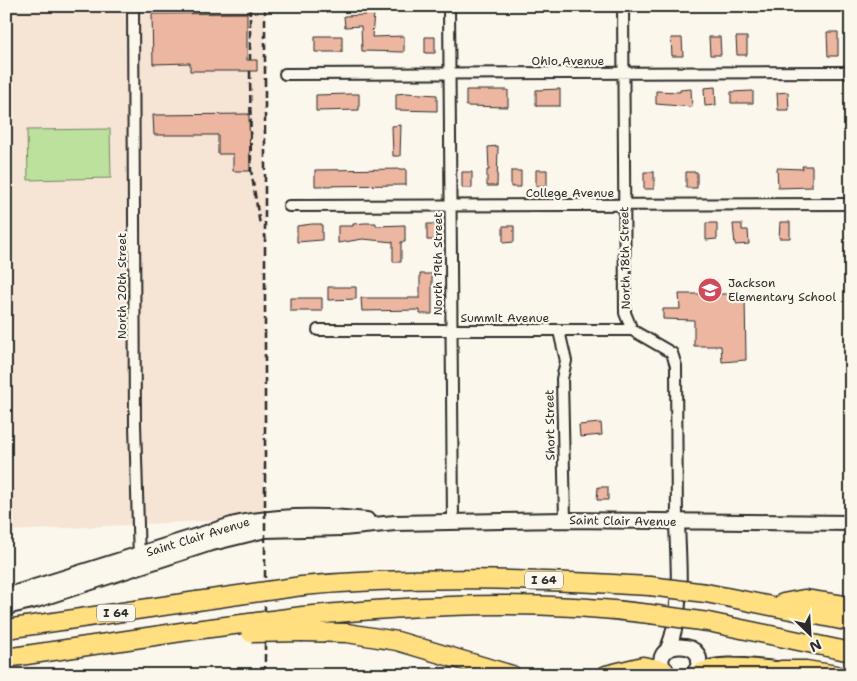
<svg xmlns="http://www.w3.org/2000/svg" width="857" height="681" viewBox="0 0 857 681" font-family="'Shantell Sans',sans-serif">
	<rect width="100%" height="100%" fill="#fbf7ec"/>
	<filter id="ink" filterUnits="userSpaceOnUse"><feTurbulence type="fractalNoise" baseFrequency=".02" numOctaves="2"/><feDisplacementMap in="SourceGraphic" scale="10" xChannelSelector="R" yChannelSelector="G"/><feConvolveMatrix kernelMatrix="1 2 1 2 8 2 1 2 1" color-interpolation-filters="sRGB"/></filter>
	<g filter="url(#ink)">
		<path fill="#f6e4d5" d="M6 6H265L264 518 9 531Z"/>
		<path fill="#bce19c" stroke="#748664" d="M110 129 111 178 28 180 27 130Z"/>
		<path fill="#ecb6a0" stroke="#2b2b2b" d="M247 13V60H257V71H190V63L153 64 152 14Z
			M365 13H374L372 37 404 36V52L362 51 361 26 345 27 344 16 365 15Z
			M827 32H838V56H828Z
			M315 36H342V52H315Z
			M425 37H435V53H425Z
			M709 37H720L721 55H710Z
			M736 37H747V55H737Z
			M671 38H682L683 56H672Z
			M715 87 716 105 705 106 704 88Z
			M560 89V106H536V90Z
			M691 89 692 107 656 104V91L680 92V90Z
			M466 90H508V107L466 106Z
			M753 91V103H731V92Z
			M788 92 789 110H778L777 93Z
			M406 93 437 95V111L396 110V94Z
			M349 94H359V110L316 111V95Z
			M249 114 250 171H233V154H218V135H154L153 115Z
			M401 125 400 156H393L392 126Z
			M498 146 497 186H487V170H489L488 147Z
			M802 166H812V187L778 188 777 168 803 169Z
			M406 169V185L315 186V170Z
			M536 170H547V187L536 186Z
			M511 171H521V187H511Z
			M462 172H472V188H462Z
			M644 172H654V189H644Z
			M686 172H697V188H686Z
			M780 222H790V238H779Z
			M365 223H376V226L405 225V242H401V262H393V242L363 239 338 243V226H353V224Z
			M706 223H717V239L706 240Z
			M312 224H322V240L297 242V226Z
			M427 224H438V240H427Z
			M733 224H742V230H748L749 244 735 245Z
			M503 226H514V242L503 243Z
			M420 274H432V314H420V310L362 311 361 298H420Z
			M328 287H356V299L328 300Z
			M679 294H745L746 360 722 362 721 346H694V320L663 319V309H680Z
			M290 298H322V311H290Z
			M601 423 602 435 580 437 579 425Z
			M598 487H608V500H597Z"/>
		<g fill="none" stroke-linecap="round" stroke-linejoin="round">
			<defs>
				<path id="minor" d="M133 6 135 424 139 560
					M449 6 453 522
					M623 6 625 313 632 330 672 353 676 366 677 522
					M285 74 851 72
					M289 206 851 204
					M318 330H632
					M559 331 566 361 562 379 565 520"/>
				<path id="secondary" d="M6 596 235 524C279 515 323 515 367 520
					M6 607 36 600 208 544 265 530 343 528 395 523 565 520 851 523
					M668 649C684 610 678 563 677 522
					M667 675C640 637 721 637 693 675"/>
				<path id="primary" d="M694 674C721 660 753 668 781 670L791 674"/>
				<path id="motorway" d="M302 586C418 575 534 579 650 586
					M706 593 851 622
					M783 603 804 599 851 606
					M303 616C419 605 535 599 650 614
					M708 622 851 652
					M6 629 197 601
					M303 632 347 633 397 641 512 675
					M6 658 195 630
					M781 670H806L837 675
					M606 675 643 666 664 670"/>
			</defs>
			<use href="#minor" stroke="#2b2b2b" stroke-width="14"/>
			<use href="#secondary" stroke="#2b2b2b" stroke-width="18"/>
			<use href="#primary" stroke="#2b2b2b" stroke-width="19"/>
			<use href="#motorway" stroke="#2b2b2b" stroke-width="21"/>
			<use href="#minor" stroke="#fbf7ec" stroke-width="10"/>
			<use href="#secondary" stroke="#fbf7ec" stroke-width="14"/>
			<use href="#primary" stroke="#ffdf80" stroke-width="15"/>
			<use href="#motorway" stroke="#ffdf80" stroke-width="18"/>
			<path stroke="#2b2b2b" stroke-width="2.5" stroke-dasharray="8 4" stroke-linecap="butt" d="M250 6V60
				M265 6V675
				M250 71 251 170 260 225"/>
			<defs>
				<path id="motorway-bridge" d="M650 586 706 593
					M197 601 302 586
					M650 614 708 622
					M195 630 303 616
					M251 633 303 632"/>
			</defs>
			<use href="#motorway-bridge" stroke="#2b2b2b" stroke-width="21" stroke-linecap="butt"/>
			<use href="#motorway-bridge" stroke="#ffdf80" stroke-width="18"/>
		</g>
	</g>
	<defs>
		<symbol id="school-disc" viewBox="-11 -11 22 22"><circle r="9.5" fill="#d1495b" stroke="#fbf7ec"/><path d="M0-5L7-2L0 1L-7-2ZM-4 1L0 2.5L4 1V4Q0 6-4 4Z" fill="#fff"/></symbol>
	</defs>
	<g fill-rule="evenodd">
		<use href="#school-disc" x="696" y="276" width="28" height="28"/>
	</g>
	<g text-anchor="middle" stroke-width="4.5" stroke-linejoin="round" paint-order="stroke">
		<g fill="#fbf7ec" stroke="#696865" stroke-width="1">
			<rect x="525" y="571.5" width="38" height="17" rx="4"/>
			<rect x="97" y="604.5" width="38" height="17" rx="4"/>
		</g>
		<g font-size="11" font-weight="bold" fill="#2b2b2b">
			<text x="544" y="584">I 64</text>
			<text x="116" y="617">I 64</text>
		</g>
		<g font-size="12" fill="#2b2b2b" stroke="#fbf7ec">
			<text x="568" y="65">Ohio Avenue</text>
			<text x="570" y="197">College Avenue</text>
			<text transform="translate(625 258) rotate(-91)" y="4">North 18th Street</text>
			<text transform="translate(438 264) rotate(-90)" y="4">North 19th Street</text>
			<text transform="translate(122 286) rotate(-90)" y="4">North 20th Street</text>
			<text x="505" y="322">Summit Avenue</text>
			<text transform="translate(550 425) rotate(-91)" y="4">Short Street</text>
			<text transform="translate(623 521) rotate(1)" y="4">Saint Clair Avenue</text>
			<text transform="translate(198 537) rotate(-17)" y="4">Saint Clair Avenue</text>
		</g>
		<g font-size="12" fill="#2b2b2b" stroke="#fbf7ec" text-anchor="start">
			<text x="728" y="287">Jackson<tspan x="728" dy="14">Elementary School</tspan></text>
		</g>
	</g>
	<rect width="857" height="681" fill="none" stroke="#fbf7ec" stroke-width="25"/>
	<rect x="12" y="12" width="832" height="656" fill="none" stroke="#2b2b2b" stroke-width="2" filter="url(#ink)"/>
	<g transform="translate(810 634) rotate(155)" stroke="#fbf7ec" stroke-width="4" paint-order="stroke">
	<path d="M0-4L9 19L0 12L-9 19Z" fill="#2b2b2b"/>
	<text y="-8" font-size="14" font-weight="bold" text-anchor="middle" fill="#2b2b2b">N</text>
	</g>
</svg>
